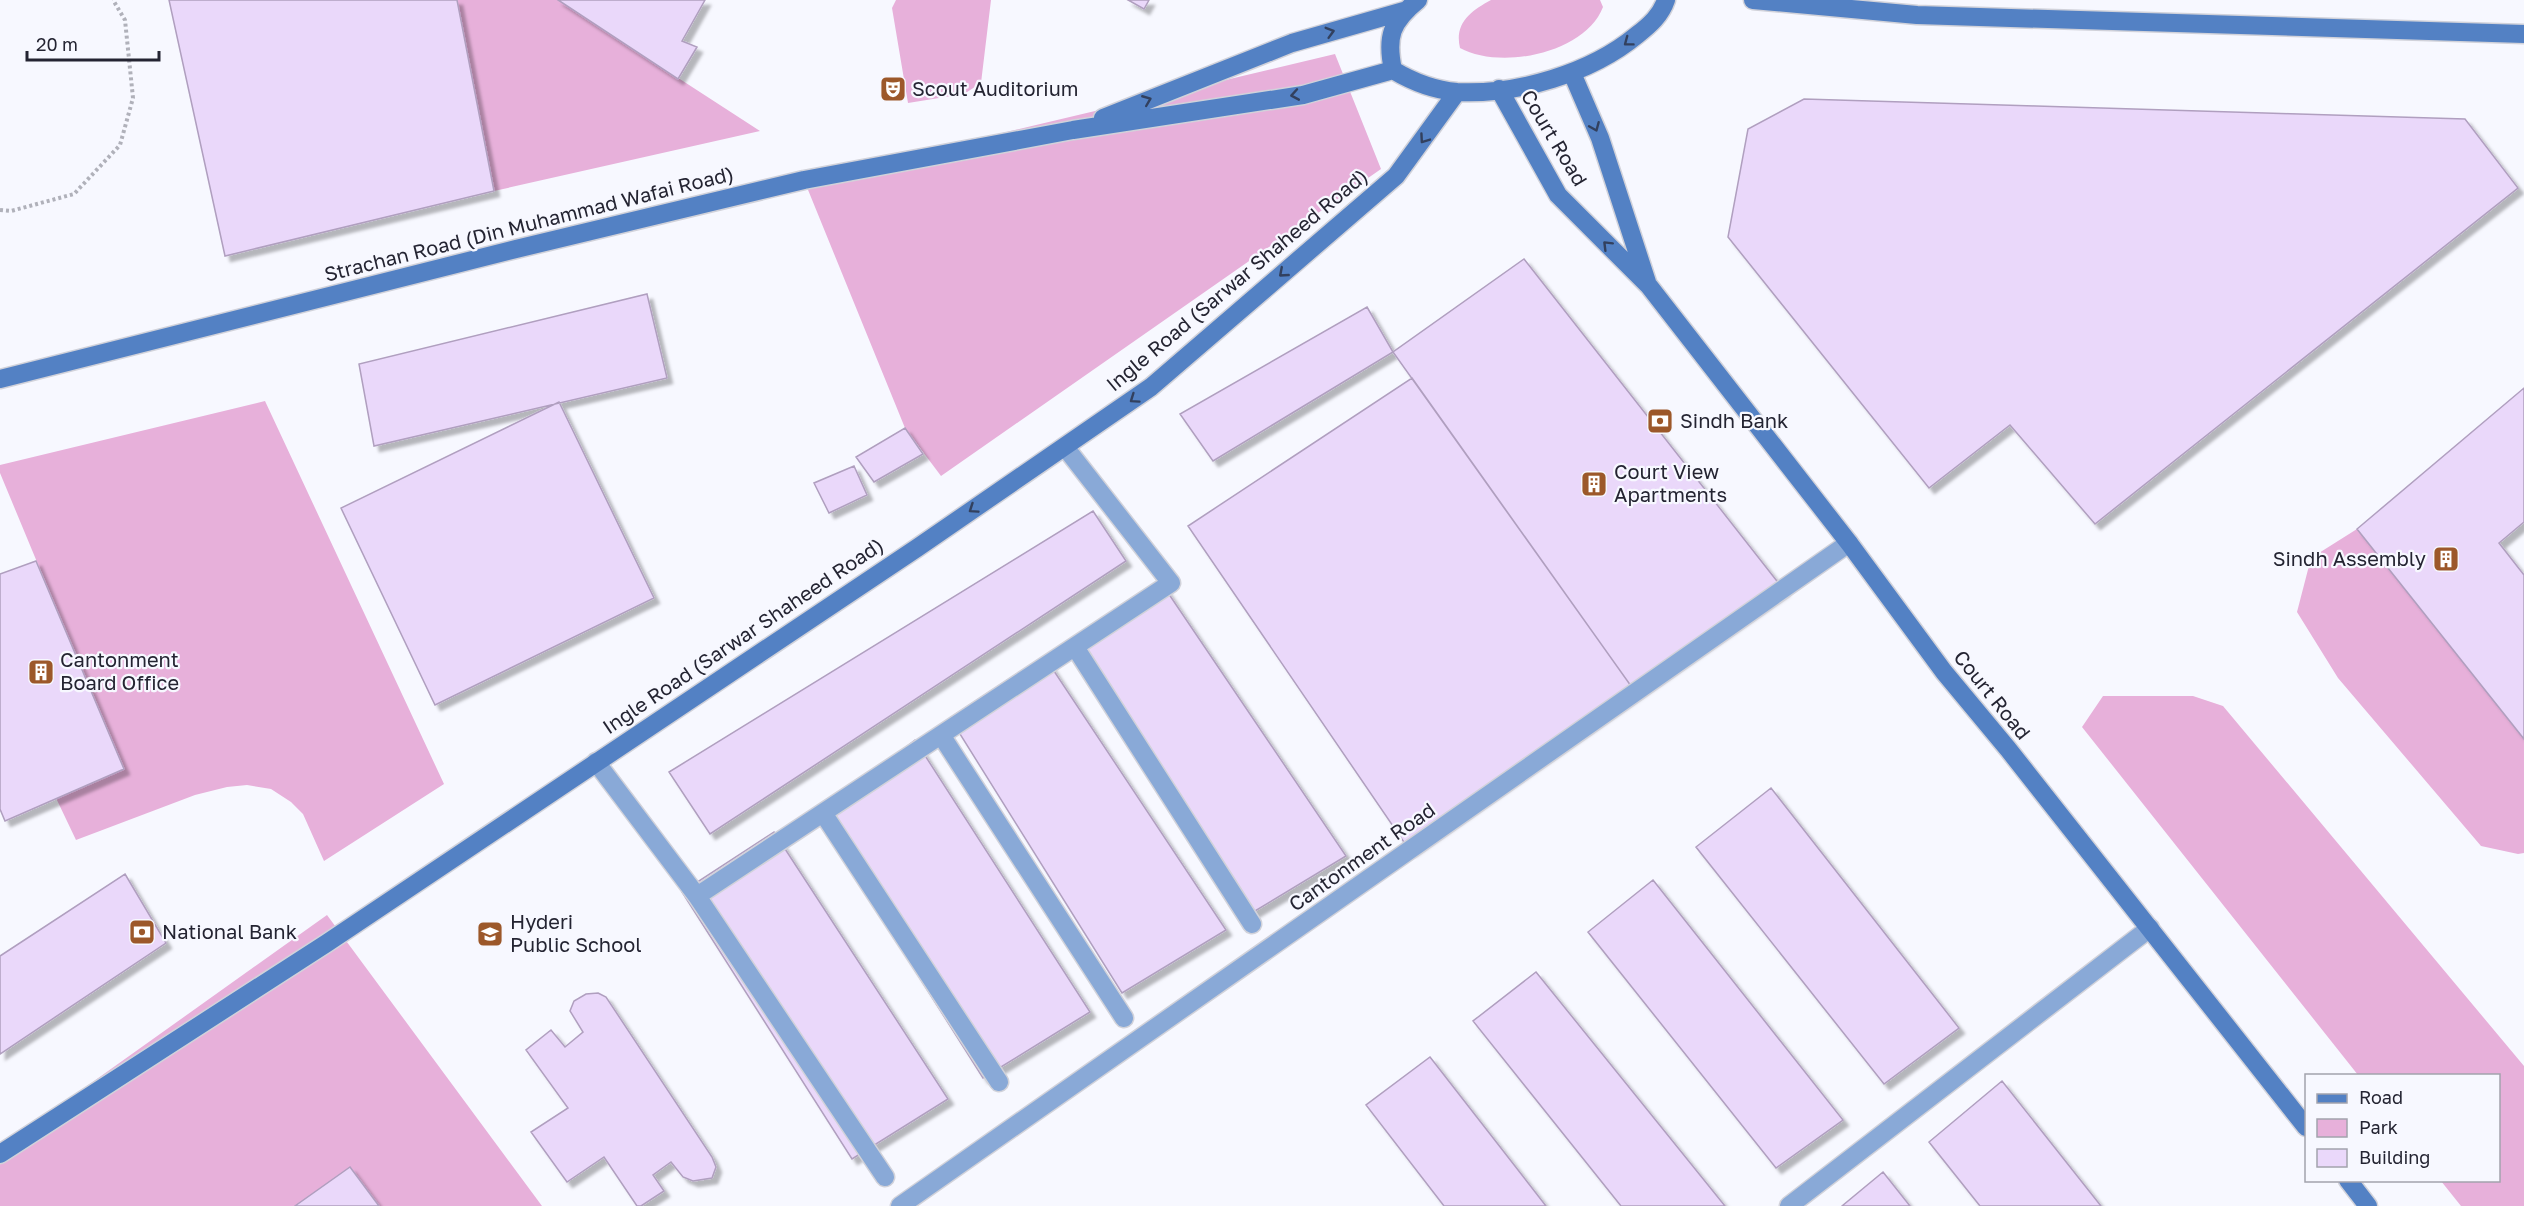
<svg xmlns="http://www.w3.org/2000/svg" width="2524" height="1206" viewBox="0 0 2524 1206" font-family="'Golos Text',sans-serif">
	<defs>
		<filter id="shadow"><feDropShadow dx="5.5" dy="5.5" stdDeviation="1.5" flood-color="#0004"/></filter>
	</defs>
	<rect width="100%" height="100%" fill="#f7f8ff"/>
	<path fill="#e7b0da" d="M457 0H558L760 131 494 191Z
		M896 0H991L981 83 964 94 908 103 892 8Z
		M1491 0H1600L1603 7C1585 54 1500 70 1460 48 1454 23 1471 11 1491 0Z
		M1335 54 1381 169 941 476 905 428 804 180Z
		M265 401 444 784 324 861 303 814 291 802 271 789 247 785 227 787 195 795 76 840 56 798 123 769 0 473V465Z
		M2357 529 2524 739V853L2518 854 2481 846 2338 678 2297 612 2311 558Z
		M2103 696H2193L2223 706 2524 1066V1206H2461L2441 1181 2498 1180V1076L2358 1075 2082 727Z
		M327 915 542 1206H0V1148Z"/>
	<path fill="#ead8fa" stroke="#b09fbf" stroke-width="1.5" filter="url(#shadow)" d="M169 0H457L494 191 225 256Z
		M558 0H705L682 41 697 47 678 79Z
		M1128 0H1149L1144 9Z
		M1804 99 2465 119 2518 188 2095 524 2010 425 1929 488 1728 237 1748 129Z
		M1524 259 1784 590 1636 693 1393 352Z
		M647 294 667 378 374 446 359 364Z
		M1367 307 1393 352 1213 461 1180 414Z
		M1412 378 1636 693 1410 851 1188 526Z
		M2524 388V522L2499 543 2524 575V739L2357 529Z
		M559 402 654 598 435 705 341 508Z
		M905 428 923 454 874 482 856 457Z
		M854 466 867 495 829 513 814 483Z
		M1093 511 1126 561 710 834 669 772Z
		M36 561 124 769 5 821 0 809V574Z
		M1160 581 1346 856 1245 917 1067 642Z
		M1044 656 1226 930 1122 993 950 718Z
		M915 740 1090 1012 983 1078 818 817Z
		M1771 788 1959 1028 1884 1084 1696 847Z
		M774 832 948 1099 852 1159 682 892Z
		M125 874 166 943 0 1054V956Z
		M1653 880 1843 1120 1776 1168 1588 932Z
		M1536 972 1725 1206H1621L1473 1021Z
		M598 993 606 997 712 1157 716 1167 712 1178 693 1181 683 1177 671 1162 653 1175 664 1191 641 1206H637L604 1157 567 1182 531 1132 568 1108 526 1050 551 1030 565 1047 583 1032 570 1011 574 1001 586 994Z
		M1430 1057 1546 1206H1444L1366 1105Z
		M2002 1081 2101 1206H1980L1929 1142Z
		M350 1167 379 1206H295Z
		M1883 1172 1910 1206H1842Z"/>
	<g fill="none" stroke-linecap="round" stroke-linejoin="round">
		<defs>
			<path id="lane" d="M1075 647 1252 924
				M941 735 1124 1018
				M596 762 697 896 1171 583 1065 447
				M823 813 999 1082
				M697 896 885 1177
				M1789 1206 2150 928"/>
			<path id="street" d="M900 1206 1849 543"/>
			<path id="secondary" d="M1418 0C1391 22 1386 37 1393 70 1413 82 1433 90 1457 92 1518 95 1591 73 1637 35 1650 25 1661 15 1666 0
				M1753 0 1917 15 2524 34
				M1572 73 1600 138 1647 282
				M1499 89 1558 195 1649 286 1849 543 1944 672 2008 749 2306 1127
				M1103 118 1292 43 1404 11
				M0 379 516 249 804 180 1073 130 1303 95 1393 70
				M0 1154 327 943 917 548 1151 387 1396 176 1457 92
				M2348 1180 2368 1206"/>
		</defs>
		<use href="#lane" stroke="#d1d2da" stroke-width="21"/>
		<use href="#street" stroke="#d1d2da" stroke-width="21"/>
		<use href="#secondary" stroke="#d1d2da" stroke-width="21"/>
		<path stroke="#b0b1ba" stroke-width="4" stroke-dasharray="3 3" stroke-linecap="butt" d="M0 210 11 211 74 194 120 145 133 98 125 20 113 0"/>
		<use href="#lane" stroke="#89a9d7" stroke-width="18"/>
		<use href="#street" stroke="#89a9d7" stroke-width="18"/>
		<use href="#secondary" stroke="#5381c4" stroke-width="18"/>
	</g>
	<defs><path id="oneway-chevron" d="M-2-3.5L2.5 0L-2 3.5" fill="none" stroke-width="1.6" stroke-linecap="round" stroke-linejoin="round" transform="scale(1.5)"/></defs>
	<g stroke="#32405e">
		<use href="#oneway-chevron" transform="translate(1330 32) rotate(-16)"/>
		<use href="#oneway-chevron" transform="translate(1628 42) rotate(143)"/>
		<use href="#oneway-chevron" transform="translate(1295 95) rotate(170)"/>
		<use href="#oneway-chevron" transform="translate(1147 100) rotate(-22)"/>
		<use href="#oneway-chevron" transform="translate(1595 127) rotate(67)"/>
		<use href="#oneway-chevron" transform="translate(1424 139) rotate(125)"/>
		<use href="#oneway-chevron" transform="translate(1607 245) rotate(-135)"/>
		<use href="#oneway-chevron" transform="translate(1283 273) rotate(139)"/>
		<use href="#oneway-chevron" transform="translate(1134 399) rotate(145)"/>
		<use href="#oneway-chevron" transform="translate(973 509) rotate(146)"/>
	</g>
	<defs>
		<symbol id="theatre-square" viewBox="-11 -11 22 22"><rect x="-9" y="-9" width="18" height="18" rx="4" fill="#9c582a" stroke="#f7f8ff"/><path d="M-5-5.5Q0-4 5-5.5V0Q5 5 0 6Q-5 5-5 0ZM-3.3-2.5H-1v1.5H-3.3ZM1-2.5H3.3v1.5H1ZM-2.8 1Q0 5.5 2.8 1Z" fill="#fff"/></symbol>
		<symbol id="bank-square" viewBox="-11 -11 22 22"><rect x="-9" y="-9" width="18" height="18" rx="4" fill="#9c582a" stroke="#f7f8ff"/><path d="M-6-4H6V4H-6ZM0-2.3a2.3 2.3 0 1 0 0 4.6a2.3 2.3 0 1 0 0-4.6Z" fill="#fff"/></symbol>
		<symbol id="building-square" viewBox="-11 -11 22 22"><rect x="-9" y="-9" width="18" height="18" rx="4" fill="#9c582a" stroke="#f7f8ff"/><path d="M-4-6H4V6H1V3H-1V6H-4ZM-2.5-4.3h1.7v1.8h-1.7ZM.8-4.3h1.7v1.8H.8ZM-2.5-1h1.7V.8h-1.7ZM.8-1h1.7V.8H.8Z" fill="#fff"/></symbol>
		<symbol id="school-square" viewBox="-11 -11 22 22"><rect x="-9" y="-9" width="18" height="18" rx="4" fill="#9c582a" stroke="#f7f8ff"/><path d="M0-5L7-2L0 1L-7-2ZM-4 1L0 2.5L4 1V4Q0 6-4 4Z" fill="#fff"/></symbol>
	</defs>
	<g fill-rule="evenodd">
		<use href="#theatre-square" x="878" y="74" width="30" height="30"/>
		<use href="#bank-square" x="1645" y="406" width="30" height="30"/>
		<use href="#building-square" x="1579" y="469" width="30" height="30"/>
		<use href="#building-square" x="2431" y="544" width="30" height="30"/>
		<use href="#building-square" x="26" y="657" width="30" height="30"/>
		<use href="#bank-square" x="127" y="917" width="30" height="30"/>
		<use href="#school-square" x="475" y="919" width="30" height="30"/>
	</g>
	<g text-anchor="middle" stroke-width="4.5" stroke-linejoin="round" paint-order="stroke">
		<g font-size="20" fill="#242432" stroke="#f7f8ff" text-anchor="start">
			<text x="912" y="96">Scout Auditorium</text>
			<text x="1680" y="428">Sindh Bank</text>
			<text x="1614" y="479">Court View<tspan x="1614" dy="23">Apartments</tspan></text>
			<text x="2426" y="566" text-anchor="end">Sindh Assembly</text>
			<text x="60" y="667">Cantonment<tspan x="60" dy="23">Board Office</tspan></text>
			<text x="510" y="929">Hyderi<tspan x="510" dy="23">Public School</tspan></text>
			<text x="162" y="939">National Bank</text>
		</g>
		<g font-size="20" fill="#242432" stroke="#f7f8ff">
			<text transform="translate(1554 138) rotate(59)" y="7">Court Road</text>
			<text transform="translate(529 224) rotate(-14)" y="7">Strachan Road (Din Muhammad Wafai Road)</text>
			<text transform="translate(1237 280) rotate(-40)" y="7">Ingle Road (Sarwar Shaheed Road)</text>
			<text transform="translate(743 636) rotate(-34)" y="7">Ingle Road (Sarwar Shaheed Road)</text>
			<text transform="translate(1992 695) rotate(51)" y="7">Court Road</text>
			<text transform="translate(1362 857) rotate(-35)" y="7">Cantonment Road</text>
		</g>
	</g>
	<rect x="2305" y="1074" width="195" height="108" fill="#f7f8ff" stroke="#a3a3ad" stroke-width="1.5"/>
	<rect x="2317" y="1094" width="30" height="9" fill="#5381c4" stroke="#a3a3ad" stroke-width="1.5"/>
	<text x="2359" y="1104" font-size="18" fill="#242432">Road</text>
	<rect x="2317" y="1119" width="30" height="18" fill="#e7b0da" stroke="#a3a3ad" stroke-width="1.5"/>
	<text x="2359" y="1134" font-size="18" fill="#242432">Park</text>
	<rect x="2317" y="1149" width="30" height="18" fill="#ead8fa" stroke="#a3a3ad" stroke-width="1.5"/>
	<text x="2359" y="1164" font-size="18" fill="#242432">Building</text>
	<path d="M27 51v9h132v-9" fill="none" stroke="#242432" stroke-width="3"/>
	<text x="36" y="51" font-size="18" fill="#242432" stroke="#f7f8ff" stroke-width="4.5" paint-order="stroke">20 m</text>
</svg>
